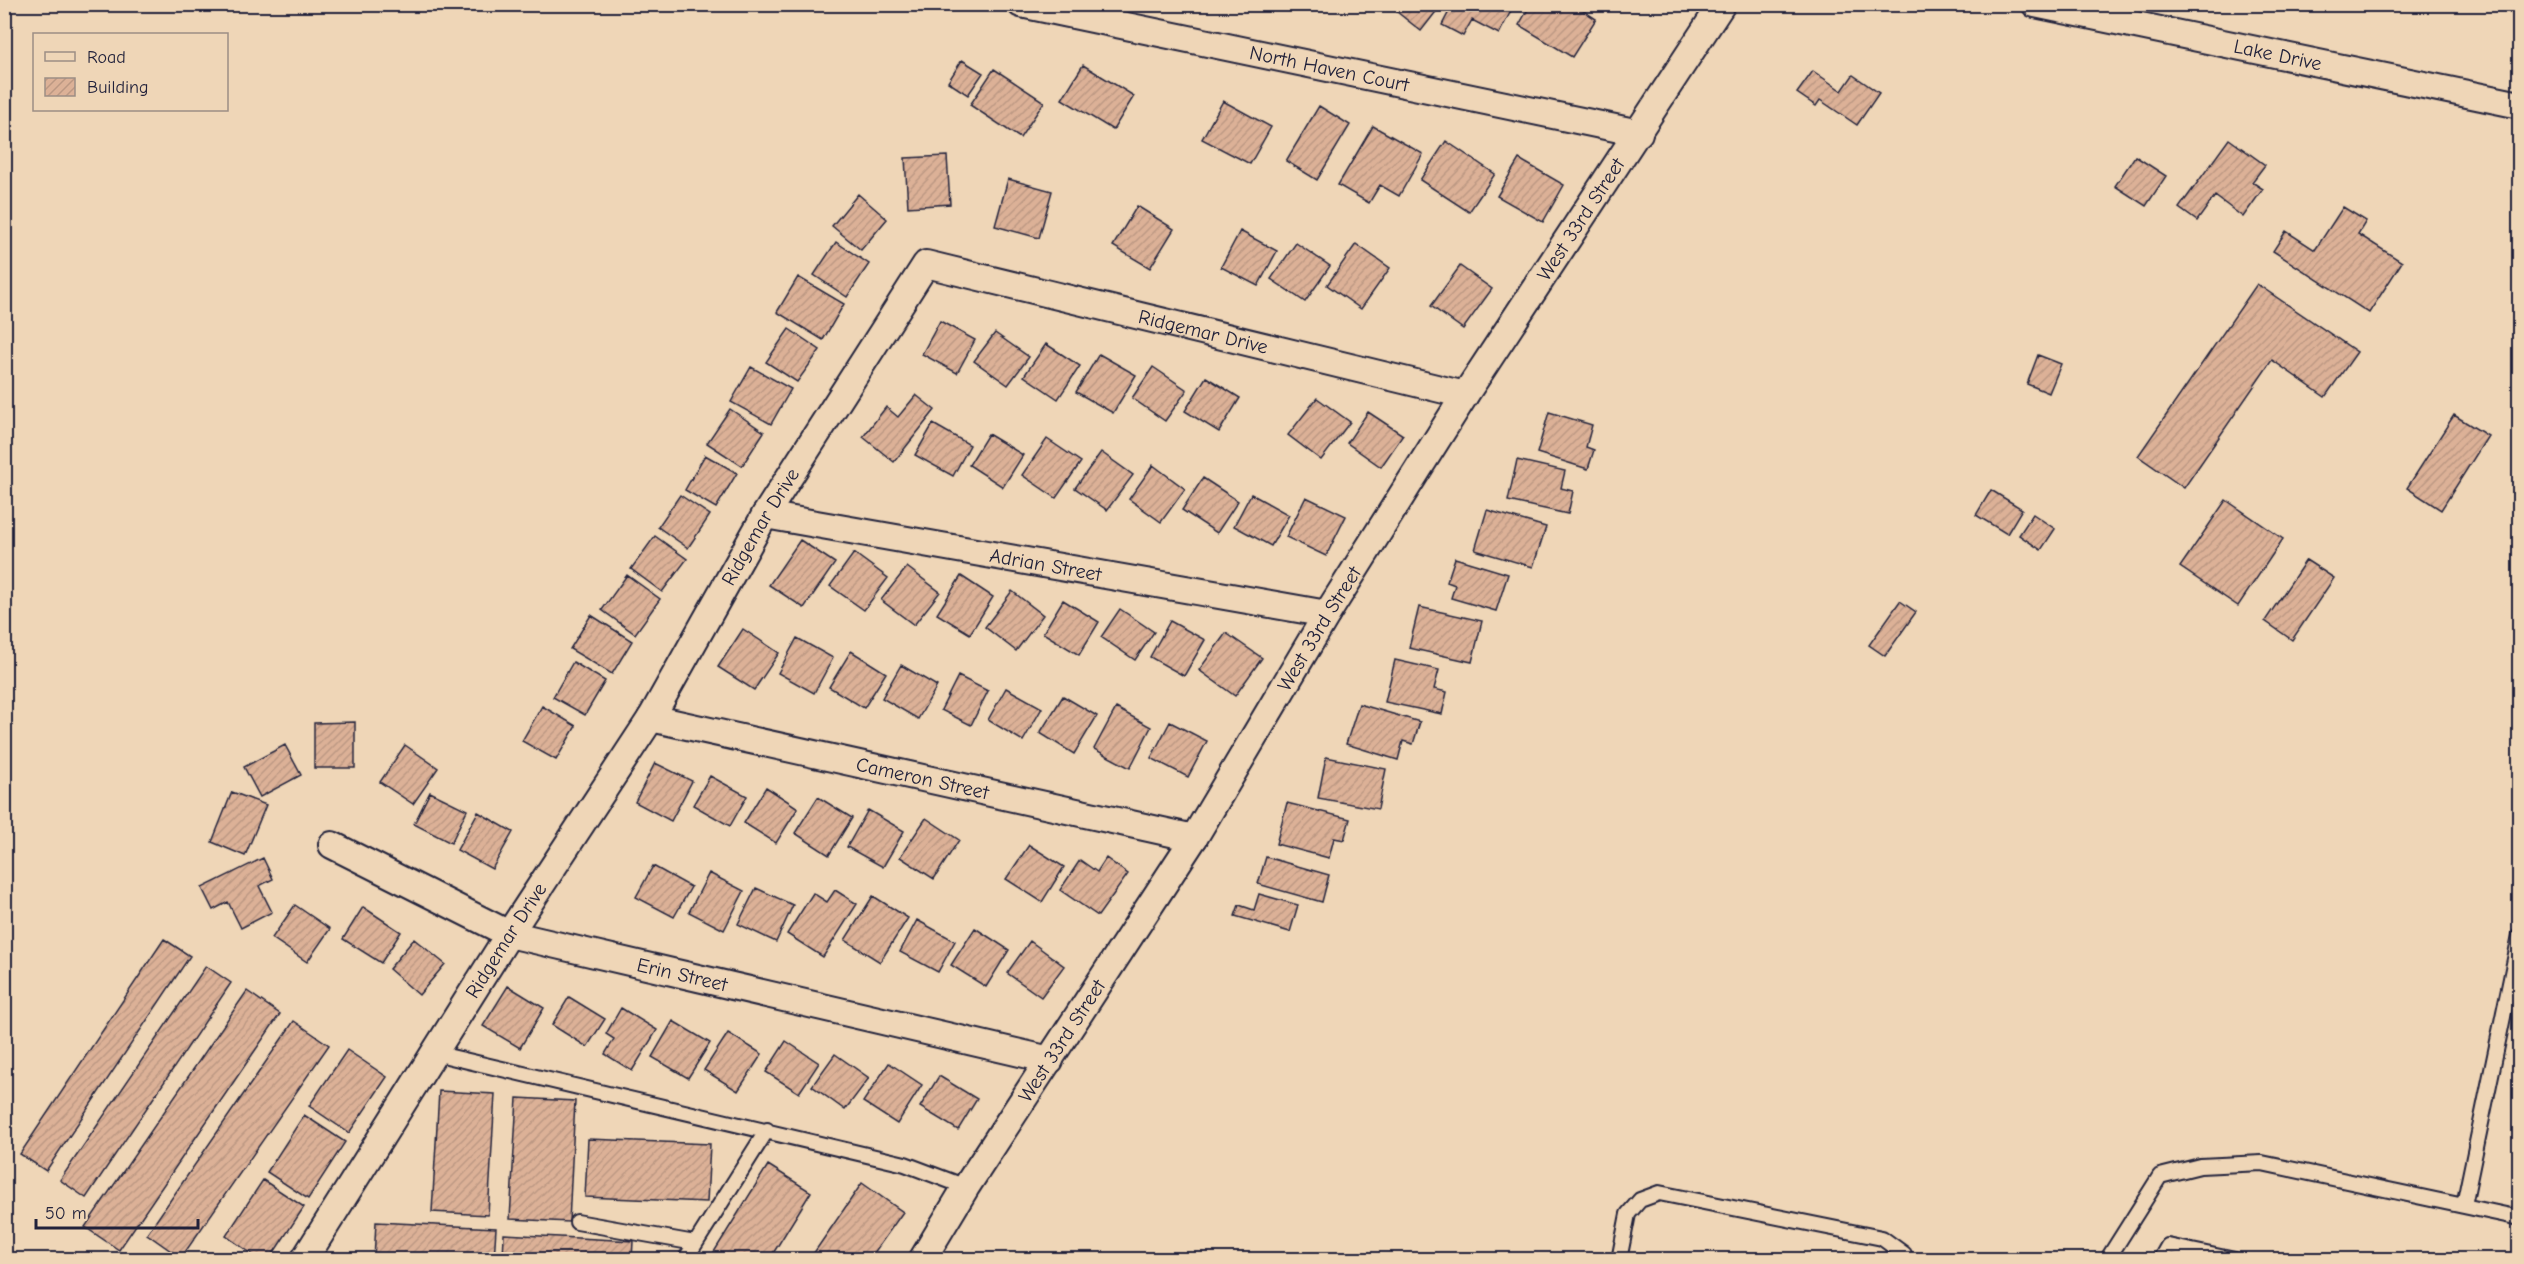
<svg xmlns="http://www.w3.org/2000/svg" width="2524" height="1264" viewBox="0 0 2524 1264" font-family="'Comic Neue',sans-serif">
	<defs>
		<pattern id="building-hatch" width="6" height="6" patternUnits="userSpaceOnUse" patternTransform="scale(1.5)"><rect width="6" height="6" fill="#dcb197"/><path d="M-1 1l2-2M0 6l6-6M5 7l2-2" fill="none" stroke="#bc9883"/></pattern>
	</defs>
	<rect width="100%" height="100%" fill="#efd6b7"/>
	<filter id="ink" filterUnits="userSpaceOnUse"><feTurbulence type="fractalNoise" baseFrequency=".0167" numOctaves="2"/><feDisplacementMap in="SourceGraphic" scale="12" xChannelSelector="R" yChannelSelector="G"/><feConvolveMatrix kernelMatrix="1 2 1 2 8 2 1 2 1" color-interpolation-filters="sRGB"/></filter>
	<g filter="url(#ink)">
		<path fill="url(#building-hatch)" stroke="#22223b" stroke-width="1.5" d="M1387 4H1442L1421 31Z
			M1453 4H1512L1514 5 1499 34 1472 20 1463 36 1442 25Z
			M1531 4H1573L1596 19 1572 57 1519 25Z
			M962 60 983 73 968 95 948 82Z
			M1083 65 1134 96 1113 130 1062 99Z
			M994 69 1044 102 1020 138 970 105Z
			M1813 71 1842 91 1853 75 1879 93 1857 125 1820 100 1816 106 1797 93Z
			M1223 101 1271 127 1250 164 1202 139Z
			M1319 106 1350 125 1317 180 1286 161Z
			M1373 126 1423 154 1399 196 1380 185 1369 203 1338 185Z
			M2229 139 2265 165 2252 182 2263 189 2243 217 2215 196 2197 221 2179 208Z
			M1446 141 1495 174 1469 212 1420 180Z
			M947 156 950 204 908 207 905 158Z
			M2135 156 2166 176 2146 206 2115 186Z
			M1519 159 1564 185 1543 222 1497 196Z
			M1008 179 1052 191 1039 238 995 226Z
			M858 194 887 219 861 250 832 226Z
			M1137 206 1174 229 1150 268 1113 246Z
			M2343 207 2366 221 2358 234 2402 262 2369 313 2273 251 2286 231 2315 250Z
			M1240 231 1277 251 1258 286 1221 267Z
			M836 242 869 264 847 297 814 275Z
			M1296 243 1330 266 1305 302 1271 279Z
			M1356 244 1390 268 1361 309 1327 285Z
			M1460 266 1492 289 1463 329 1431 306Z
			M798 277 844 304 823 340 777 312Z
			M2257 284 2357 352 2325 397 2272 360 2184 488 2138 456Z
			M940 321 975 340 957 373 922 354Z
			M789 329 820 350 797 382 766 362Z
			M995 333 1029 357 1008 385 974 361Z
			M1046 344 1080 366 1058 399 1024 376Z
			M1099 354 1136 375 1113 413 1076 392Z
			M2038 355 2061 364 2049 393 2027 384Z
			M751 367 791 389 771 424 731 402Z
			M1153 367 1187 390 1165 421 1132 398Z
			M1206 377 1240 398 1219 432 1185 411Z
			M916 395 935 410 894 462 863 437 886 407 898 417Z
			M1317 398 1350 422 1321 460 1288 435Z
			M730 409 764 432 742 466 707 443Z
			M1368 412 1403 435 1381 467 1347 443Z
			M1549 412 1592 425 1586 447 1594 450 1588 469 1537 453Z
			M2454 415 2488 436 2441 510 2407 488Z
			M933 424 970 445 953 476 915 455Z
			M988 434 1023 455 1003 487 969 465Z
			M1047 439 1081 462 1056 498 1022 475Z
			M1101 452 1133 475 1107 510 1075 488Z
			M705 455 737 473 716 508 685 490Z
			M1517 460 1565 471 1561 488 1573 491 1568 514 1508 501Z
			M1153 465 1185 489 1161 522 1129 499Z
			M1203 478 1238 501 1217 533 1182 510Z
			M1991 490 2022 509 2007 534 1976 515Z
			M1251 494 1289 515 1271 546 1234 526Z
			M680 495 710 515 688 548 658 527Z
			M1306 497 1346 516 1326 556 1286 537Z
			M2226 500 2283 539 2238 606 2180 567Z
			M1487 510 1546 527 1533 567 1475 550Z
			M2033 514 2055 529 2041 550 2019 535Z
			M655 536 687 559 662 592 631 569Z
			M800 540 835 563 804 608 769 585Z
			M854 553 888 578 864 610 830 586Z
			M1455 558 1508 574 1496 611 1451 598 1455 585 1447 582Z
			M2306 560 2334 578 2292 640 2265 621Z
			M907 567 940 592 914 625 881 600Z
			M627 575 660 599 635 634 602 610Z
			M961 576 993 597 970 634 937 614Z
			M1012 591 1043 615 1016 651 985 627Z
			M1063 600 1099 622 1079 655 1043 633Z
			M1900 601 1916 612 1885 656 1869 645Z
			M1419 607 1482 621 1472 662 1409 648Z
			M1120 609 1154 632 1135 660 1101 637Z
			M591 615 632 641 612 674 570 649Z
			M1170 621 1205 640 1184 676 1150 657Z
			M743 629 779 653 754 690 718 667Z
			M1226 633 1262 658 1235 696 1199 670Z
			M797 638 833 658 814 693 778 673Z
			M851 651 886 673 864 708 829 687Z
			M1395 660 1439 670 1434 689 1447 692 1442 714 1385 702Z
			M573 662 605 681 585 715 553 697Z
			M901 665 937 686 918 719 882 698Z
			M958 676 988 691 971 725 941 710Z
			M1006 688 1042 708 1023 741 988 720Z
			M1063 696 1097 716 1074 754 1040 733Z
			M1359 704 1420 722 1413 744 1403 741 1398 760 1346 744Z
			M542 706 576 726 556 760 522 741Z
			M1116 708 1151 727 1130 768 1094 749Z
			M355 722V768H314V723Z
			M1170 722 1207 741 1188 777 1151 758Z
			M285 745 301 775 260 797 244 767Z
			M405 745 438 768 413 804 380 782Z
			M1326 757 1386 769 1378 809 1318 798Z
			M655 763 692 781 671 821 635 802Z
			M710 776 747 796 730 826 693 805Z
			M766 787 798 808 776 843 744 823Z
			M232 792 266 805 245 856 212 842Z
			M430 792 467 810 451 843 414 824Z
			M818 797 852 818 829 855 795 833Z
			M1287 803 1350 819 1344 840 1334 838 1329 858 1276 844Z
			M868 810 904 831 883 867 847 847Z
			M478 812 513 832 492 869 457 850Z
			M926 818 959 840 934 879 900 857Z
			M1029 845 1064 867 1042 902 1006 879Z
			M1266 857 1329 875 1322 902 1258 884Z
			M263 858 273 879 259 886 272 912 241 928 228 902 213 910 202 888Z
			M1106 858 1128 874 1098 916 1060 890 1080 860 1097 872Z
			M653 866 691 887 674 917 636 897Z
			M709 873 744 891 724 930 689 912Z
			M756 888 793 905 776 942 738 924Z
			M835 890 857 904 823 957 787 934 813 893 827 902Z
			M1259 894 1298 905 1290 932 1235 916 1239 905 1254 910Z
			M873 896 908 918 880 962 845 940Z
			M295 905 330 929 307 962 272 938Z
			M363 907 401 932 381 963 343 939Z
			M917 920 955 941 938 972 900 952Z
			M975 928 1009 950 986 987 951 965Z
			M164 939 190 956 46 1171 20 1154Z
			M414 939 445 964 419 995 389 969Z
			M1030 941 1064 966 1041 997 1007 973Z
			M206 966 231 983 86 1198 60 1180Z
			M508 986 544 1008 520 1048 483 1026Z
			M247 991 280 1014 119 1250 85 1227Z
			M569 997 605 1019 587 1047 552 1025Z
			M621 1008 657 1030 632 1071 605 1054 614 1039 606 1034Z
			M294 1021 329 1045 181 1258 147 1234Z
			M673 1021 710 1043 688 1078 652 1057Z
			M728 1033 762 1054 738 1091 704 1070Z
			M786 1041 819 1063 799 1093 766 1072Z
			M347 1050 387 1077 349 1133 309 1106Z
			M835 1054 869 1078 845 1110 812 1086Z
			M889 1063 922 1085 897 1124 863 1102Z
			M939 1076 977 1099 958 1130 920 1107Z
			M439 1091 495 1094 488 1215 432 1212Z
			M517 1098 575 1101 569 1222 510 1219Z
			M304 1115 345 1142 308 1199 267 1172Z
			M588 1139 710 1144 707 1202 585 1197Z
			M768 1165 811 1192 769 1260H709Z
			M263 1180 304 1207 269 1260H261L226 1236Z
			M862 1183 903 1212 869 1260H809Z
			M376 1222 496 1228 494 1260H374Z
			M504 1234 633 1241 632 1260H503Z"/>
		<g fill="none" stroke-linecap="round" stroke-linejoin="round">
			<defs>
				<path id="service" d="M434 1053 905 1164 966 1187
					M2464 1205 2520 935
					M577 1222 695 1243
					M685 1260 767 1130
					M1619 1260 1628 1214 1640 1200 1659 1193 1882 1238 1904 1254 1906 1260
					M2107 1260 2160 1176 2200 1166 2262 1163 2520 1218
					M2160 1260 2168 1246 2235 1260"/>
				<g id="minor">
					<path id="s1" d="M1021 4 1639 133"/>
					<path id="s2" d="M2035 4 2520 105"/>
					<path id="s3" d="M765 515 1327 614"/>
					<path id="s4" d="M651 718 1194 838"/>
					<path id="s5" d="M332 845 509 934 1050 1060"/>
					<path id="s6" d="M304 1260 509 934 651 718 765 515 926 264 1465 395"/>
					<path id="s7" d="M922 1260 966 1187 1194 838 1327 614 1465 395 1722 4"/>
				</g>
			</defs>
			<use href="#service" stroke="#22223b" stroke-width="18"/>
			<use href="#minor" stroke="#22223b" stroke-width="30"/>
			<use href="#service" stroke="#efd6b7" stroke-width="14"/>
			<use href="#minor" stroke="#efd6b7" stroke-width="26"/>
		</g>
	</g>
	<g text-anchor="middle" stroke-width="5" stroke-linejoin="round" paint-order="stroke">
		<g font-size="20" fill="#22223b" stroke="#efd6b7">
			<text dy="7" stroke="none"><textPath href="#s2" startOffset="248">Lake Drive</textPath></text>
			<text dy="7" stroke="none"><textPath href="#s1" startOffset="315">North Haven Court</textPath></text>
			<text dy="7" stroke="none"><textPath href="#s7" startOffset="1232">West 33rd Street</textPath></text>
			<text dy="7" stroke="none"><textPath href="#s6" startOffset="1460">Ridgemar Drive</textPath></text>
			<text dy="7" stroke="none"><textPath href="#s6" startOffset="864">Ridgemar Drive</textPath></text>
			<text dy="7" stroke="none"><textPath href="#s3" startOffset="285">Adrian Street</textPath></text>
			<text dy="7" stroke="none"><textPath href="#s7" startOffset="746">West 33rd Street</textPath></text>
			<text dy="7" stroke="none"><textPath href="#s4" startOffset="278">Cameron Street</textPath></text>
			<text dy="7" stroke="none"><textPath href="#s6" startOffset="378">Ridgemar Drive</textPath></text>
			<text dy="7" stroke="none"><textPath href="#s5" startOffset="376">Erin Street</textPath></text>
			<text dy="7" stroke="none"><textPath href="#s7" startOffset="260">West 33rd Street</textPath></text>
		</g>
	</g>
	<rect width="2524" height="1264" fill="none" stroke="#efd6b7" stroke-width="24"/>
	<rect x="12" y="12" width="2500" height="1240" fill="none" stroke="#22223b" stroke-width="2" filter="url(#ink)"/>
	<rect x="33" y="33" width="195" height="78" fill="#efd6b7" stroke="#9d8e85" stroke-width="1.5"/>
	<rect x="45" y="52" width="30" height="9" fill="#efd6b7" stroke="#9d8e85" stroke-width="1.5"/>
	<text x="87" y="63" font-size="18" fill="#22223b">Road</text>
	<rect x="45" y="78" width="30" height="18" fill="url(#building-hatch)" stroke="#9d8e85" stroke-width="1.5"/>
	<text x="87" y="93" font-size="18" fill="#22223b">Building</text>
	<path d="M36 1219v9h162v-9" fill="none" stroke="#22223b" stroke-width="3"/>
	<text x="45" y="1219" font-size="18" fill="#22223b" stroke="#efd6b7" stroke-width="4.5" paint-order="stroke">50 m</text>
</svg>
